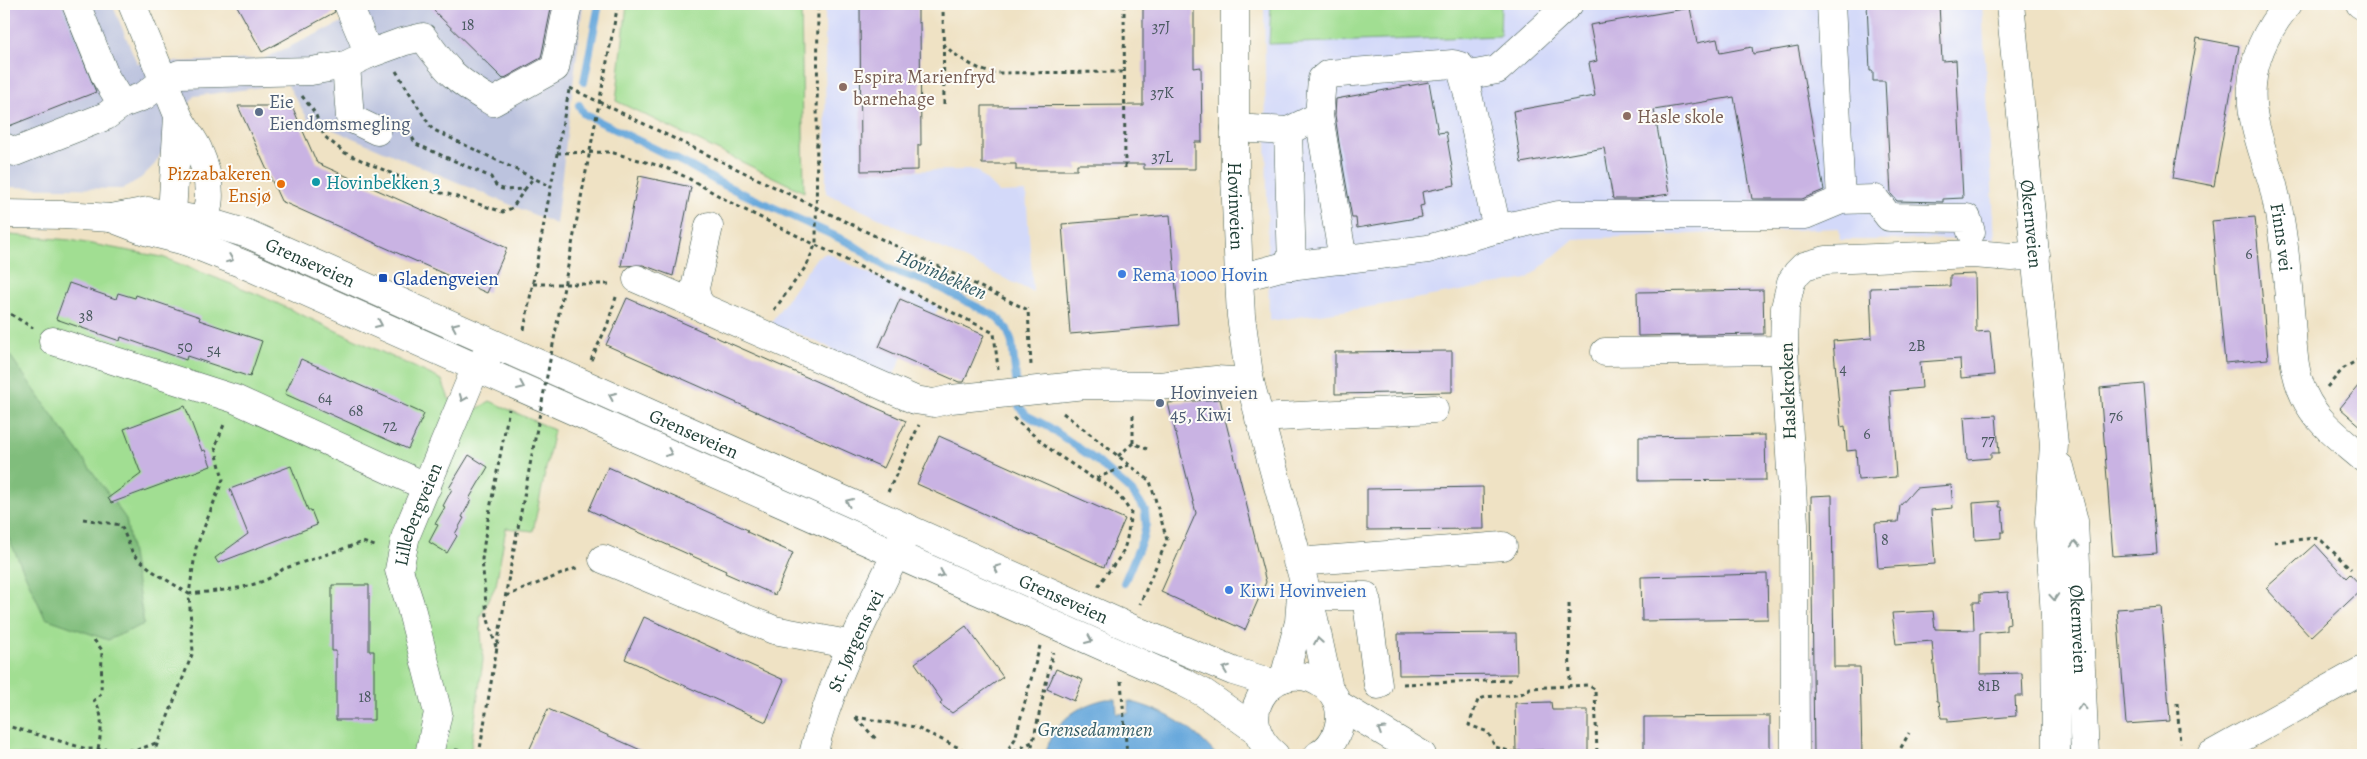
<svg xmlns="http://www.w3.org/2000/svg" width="2367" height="759" viewBox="0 0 2367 759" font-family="Alegreya,serif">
	<rect width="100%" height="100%" fill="#fdfcf7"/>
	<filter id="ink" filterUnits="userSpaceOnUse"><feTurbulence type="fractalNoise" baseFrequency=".02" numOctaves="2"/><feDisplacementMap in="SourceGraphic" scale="10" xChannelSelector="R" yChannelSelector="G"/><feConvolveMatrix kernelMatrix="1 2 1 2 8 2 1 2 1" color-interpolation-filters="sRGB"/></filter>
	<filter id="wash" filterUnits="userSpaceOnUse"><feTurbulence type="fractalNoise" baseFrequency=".0096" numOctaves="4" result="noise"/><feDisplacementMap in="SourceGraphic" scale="20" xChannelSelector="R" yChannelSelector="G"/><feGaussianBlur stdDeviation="1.12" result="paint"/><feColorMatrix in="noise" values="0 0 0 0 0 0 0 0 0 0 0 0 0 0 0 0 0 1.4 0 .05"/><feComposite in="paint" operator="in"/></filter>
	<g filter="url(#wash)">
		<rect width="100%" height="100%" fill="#efe2c4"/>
		<path fill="#d3d9f9" d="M825 4H860L861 171 976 170 999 193 1026 192 1033 292 826 193Z
			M1264 4H1982L1995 239 1840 240 1839 228 1574 239 1527 279 1364 308 1269 321Z
			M827 253 939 307 935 314 900 299 879 347 902 357 890 383 826 346 787 329 776 332 767 328 817 257Z"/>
		<path fill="#bcc3de" d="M4 4H112L137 63 263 59 381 4H583L556 224 308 119 287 84 194 96 155 164 141 178 122 189 4 187Z"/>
		<path fill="#a1de92" stroke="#608e63" d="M627 4H801L804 192 616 101Z
			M1271 4H1501L1500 36 1269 44Z
			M10 235 70 240 162 257 257 294 442 380 449 399 477 409 490 401 554 430 533 531 506 528 496 585 480 617 483 660 470 755H4V236Z"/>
		<path fill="#80bd7c" stroke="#507d58" d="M4 347 126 519 144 624 108 640 45 618 4 528Z"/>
		<path fill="#69a9dc" stroke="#447388" d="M1106 699H1116L1117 714 1129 713 1128 701C1164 710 1193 727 1216 755H1045C1053 723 1075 706 1106 699Z"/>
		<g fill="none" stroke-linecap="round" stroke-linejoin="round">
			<path stroke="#69a9dc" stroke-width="8" d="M584 82 599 4
				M579 105 584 114 690 166 720 183 852 244 889 269 930 283 997 317 1007 329 1012 343 1019 406 1026 415 1049 427 1097 461 1132 492 1145 510 1146 524 1143 538 1124 583"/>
		</g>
		<g id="blocks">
			<path fill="#c9b3e3" d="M4 4H61L96 92 4 128Z
				M236 4H333L335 12 262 52Z
				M427 4H552L541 58 503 79Z
				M860 4H918V23L920 22 921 145H918V170L861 171Z
				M1143 4H1194V68L1201 67 1202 142H1195V169H1144V164H1077V170H1016V164H982V106L1143 105Z
				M1867 4H1939L1942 61 1956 60 1963 198 1943 199V202L1897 201 1891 194 1885 81H1873V71H1870Z
				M1690 8 1697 43 1717 39 1720 53 1752 47 1753 54 1798 46 1824 190 1802 199H1752L1734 97 1654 110 1669 194 1637 199H1613L1604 148 1521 163 1513 111 1595 96 1589 63 1597 61 1590 25Z
				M2197 38 2239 46 2214 186 2173 178Z
				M1429 82 1438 133 1446 132 1455 185 1422 192 1424 205 1420 206 1422 217 1357 228 1356 218H1352L1339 143 1335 115 1336 99Z
				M238 106H292L317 163 507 248 487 293 281 201Z
				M639 176 691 187 673 276 643 265 621 266Z
				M1170 215 1179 325 1070 334 1062 224Z
				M2255 217 2268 359 2225 363 2212 221Z
				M1975 274 1976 332 1990 331 1994 375 1961 378 1960 359 1920 362 1922 388 1890 391 1896 477 1858 480 1856 450 1847 451 1845 426 1841 427 1833 341 1872 338 1870 288 1950 286V275Z
				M69 283 116 299 118 293 135 298 136 295 200 317 199 320 262 341 250 377 187 356 186 360 121 337 120 341 56 319Z
				M1763 290 1764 334 1638 336 1637 292Z
				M627 298 906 421 884 468 606 345Z
				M900 299 984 335 964 382H959L879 347Z
				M1452 351V392L1335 394V352Z
				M301 359 424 414 408 449 285 394Z
				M2363 380V428L2340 408Z
				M2144 384 2157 553 2113 556 2100 388Z
				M1220 399 1266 582 1245 630 1161 592 1196 513 1168 403Z
				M185 406 202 451 205 450 211 466 111 503 108 498 141 474 124 429Z
				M1996 415 1999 453H1991V458L1967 460 1964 417Z
				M1765 435 1766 480 1639 481V437Z
				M939 436 1125 519 1104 567 917 484Z
				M469 455 488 467 469 499 471 500 462 517 464 518 455 534 457 536 447 553 429 542 438 525 435 524 445 507 443 506 452 489 449 488Z
				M291 466 308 510H311L317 525 218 563 215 558 248 534 230 489Z
				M608 467 748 530 747 532 793 553 775 595 725 573 726 571 589 510Z
				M1951 485 1953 508 1931 510 1935 564 1878 568 1875 523 1898 522 1900 506 1916 488Z
				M1483 487 1484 529 1367 530V489Z
				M1832 495 1834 667H1860L1862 755H1814L1811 496Z
				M1999 501V507H2002L2004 532H2001V538L1975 540 1973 503Z
				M2315 544 2346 578 2350 574 2363 588 2311 637 2266 588Z
				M1767 574 1768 619 1642 621 1641 577Z
				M332 585H369V651H374V720H336V651H332Z
				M2008 592 2010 624 2006 625V631L1980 633V674L2022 673 2023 696H2015L2016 716 1948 722V718H1941L1939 701H1937L1932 641 1896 644 1892 613 1933 611 1935 629 1974 630 1973 602H1980V594Z
				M2161 606 2170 721 2126 724 2117 609Z
				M644 617 784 680 766 722 625 659Z
				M966 626 1003 677 952 713 940 704 942 701 915 663Z
				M1516 633 1517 674 1399 675 1398 634Z
				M1056 669 1083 680 1074 701 1047 689Z
				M1551 702 1552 710H1588V755H1544L1543 750 1516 751 1515 703Z
				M548 709 652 755H527Z
				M1770 716V755H1644V717Z"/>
		</g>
	</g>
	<g filter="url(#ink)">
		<use href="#blocks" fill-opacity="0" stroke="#3e564a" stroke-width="1"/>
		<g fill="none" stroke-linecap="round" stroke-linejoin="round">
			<defs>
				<g id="minor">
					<path d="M76 4 106 78 122 104"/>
					<path d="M132 4C147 40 162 76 177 113 182 126 192 136 198 149 212 181 217 220 185 241L175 227 172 214 178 116"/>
					<path id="s1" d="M1235 4V175L1239 278 1241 316 1250 382 1314 619 1329 689"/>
					<path d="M1831 4 1841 200"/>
					<path id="s2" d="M2288 4C2268 28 2254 54 2252 86 2249 120 2264 153 2273 185 2284 229 2287 276 2291 321 2293 346 2293 372 2304 395 2316 422 2341 439 2363 458"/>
					<path d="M2360 4 2363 6"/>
					<path d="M369 54 402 42 423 37C447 71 456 81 493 102L555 68 568 4"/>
					<path d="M346 65 350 118 377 131"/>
					<path d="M1464 76 1497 70 1569 4"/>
					<path d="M1319 116 1343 260"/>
					<path d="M1235 128 1288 131 1292 266"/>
					<path d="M1288 131 1319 116 1322 79 1328 74 1453 64 1460 66 1467 90 1497 229"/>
					<path d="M4 147 15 152 106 116 122 104 144 96 165 80 179 74 311 71 346 65 369 54 348 4"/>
					<path d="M1239 278 1281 267 1428 249 1497 229 1559 215H1805L1841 200 1875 199 1889 217 1967 218 1971 232"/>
					<path d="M637 279 915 400 934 403 951 399 1085 385 1159 386 1216 380 1250 382"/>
					<path d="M704 309 697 299 695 288 709 226"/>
					<path d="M53 341 235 399 427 487"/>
					<path d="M1605 352 1784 350"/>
					<path d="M1259 418 1434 409"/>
					<path d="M603 559 774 630 853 645"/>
					<path d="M1297 562 1503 546"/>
					<path d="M1322 596H1366L1378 685"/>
					<path d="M1284 678 1299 622 1301 594"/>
					<path id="s3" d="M429 755 438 713 410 604 399 570 406 535 469 384 476 367 493 350"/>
					<path id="s4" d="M813 755C831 675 874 603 908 528"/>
					<path d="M1795 755 1794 523 1784 350 1785 308 1791 282 1797 273 1804 266 1826 260 1973 254 2012 257 2036 255"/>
				</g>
				<g id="major">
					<path id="s5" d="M2010 4 2054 444 2049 522 2055 617 2056 755"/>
					<path id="s6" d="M4 214 64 215 111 218 148 211 204 221 248 234 1142 633 1233 671 1272 683"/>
					<path d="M111 218 145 231 185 241 248 266 1183 682 1204 693 1256 730"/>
					<path id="s7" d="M2060 467 2074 521 2085 755"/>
					<path d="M1339 705 1422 755"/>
					<path d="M1275 755C1226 716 1278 649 1326 687 1335 694 1340 705 1340 717 1339 733 1332 747 1318 755"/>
					<path d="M2211 755 2363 670"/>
				</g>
			</defs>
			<use href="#minor" stroke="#3e564a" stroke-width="29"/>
			<use href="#major" stroke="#3e564a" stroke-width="29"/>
			<path stroke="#3e564a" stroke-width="3" stroke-dasharray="4 4" stroke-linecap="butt" d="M943 4 944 105
				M1124 4 1125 170
				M943 44C957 57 972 67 991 73L1125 72
				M396 71 432 129 550 186
				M570 88 1028 310 1031 365
				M302 96 315 113 324 136 345 153 434 192 448 194 503 212 512 208 525 189
				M401 127 409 132 416 144 491 177C498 194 509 189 525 189L534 177
				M557 153 610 152 664 167 686 177 735 205 994 333 998 369
				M533 284H612
				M4 310 33 328
				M774 310 807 265 816 243 818 4
				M524 330 569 90
				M591 360 607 326 617 294
				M2327 387 2344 368 2363 357
				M1063 413 1150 481 1167 540 1140 604
				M1013 418 1055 453 1094 479 1129 465
				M1133 443V411
				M1118 456 1133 443 1147 449
				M1096 479C1113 487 1121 497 1131 513 1128 528 1128 546 1119 558 1112 568 1104 576 1098 587
				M888 492 919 425
				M83 519 121 525 133 554 154 572 189 594 196 548 223 479 215 447 225 422
				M2274 542 2315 538 2322 541 2351 569
				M506 596 579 567
				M1569 604 1570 687
				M94 640 102 650 101 693 98 698 94 700C105 715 101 732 98 749
				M496 647 487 616 482 559 486 530 509 409
				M1121 681 1127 755
				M1403 684 1511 680
				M2177 703 2180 743
				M855 717 915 727 974 755
				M856 718 877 740
				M4 725 87 749 137 750 156 743
				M455 750 479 753
				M153 755 193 652 189 594C220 590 259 590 283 569L363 542 378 547
				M479 755 509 575
				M1004 755 1015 739 1040 646
				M1007 755 1032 742
				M1030 755 1053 652
				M1523 755 1495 747 1488 732 1469 725 1478 700C1495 691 1516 702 1530 688L1587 685 1595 689 1597 755
				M1897 755 1909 733"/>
			<use href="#minor" stroke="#fff" stroke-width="28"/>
			<use href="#major" stroke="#fff" stroke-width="28"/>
			<path stroke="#3e564a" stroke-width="3" stroke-dasharray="4 4" stroke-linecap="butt" d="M509 575 618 4"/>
		</g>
		<defs><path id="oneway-chevron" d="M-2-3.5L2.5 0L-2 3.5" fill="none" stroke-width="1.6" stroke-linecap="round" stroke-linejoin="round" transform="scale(1.25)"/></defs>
		<g stroke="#8f9e9a">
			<use href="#oneway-chevron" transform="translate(230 259) rotate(22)"/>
			<use href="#oneway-chevron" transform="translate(379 324) rotate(24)"/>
			<use href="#oneway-chevron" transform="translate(455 326) rotate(-156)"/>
			<use href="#oneway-chevron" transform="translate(521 386) rotate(24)"/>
			<use href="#oneway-chevron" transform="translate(612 396) rotate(-156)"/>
			<use href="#oneway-chevron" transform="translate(463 398) rotate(112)"/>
			<use href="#oneway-chevron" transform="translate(669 453) rotate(24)"/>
			<use href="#oneway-chevron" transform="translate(849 502) rotate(-156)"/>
			<use href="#oneway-chevron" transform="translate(2075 544) rotate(-93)"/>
			<use href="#oneway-chevron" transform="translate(997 568) rotate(-156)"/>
			<use href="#oneway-chevron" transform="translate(941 574) rotate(24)"/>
			<use href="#oneway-chevron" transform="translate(2054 597) rotate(86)"/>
			<use href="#oneway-chevron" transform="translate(1089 640) rotate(24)"/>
			<use href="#oneway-chevron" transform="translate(1318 641) rotate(-99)"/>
			<use href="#oneway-chevron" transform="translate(1226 669) rotate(-159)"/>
			<use href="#oneway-chevron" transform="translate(2082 707) rotate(-93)"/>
			<use href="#oneway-chevron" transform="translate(1381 730) rotate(-148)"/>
		</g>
	</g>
	<g fill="#8d6e63" stroke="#fdfcf7" stroke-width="2">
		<circle cx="843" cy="87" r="5"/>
		<circle cx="1627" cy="116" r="5"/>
	</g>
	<g fill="#5c6f8a" stroke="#fdfcf7" stroke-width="2">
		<circle cx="259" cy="112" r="5"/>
		<circle cx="1160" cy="403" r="5"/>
	</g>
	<circle fill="#0f9aa8" stroke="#fdfcf7" stroke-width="2" cx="316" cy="182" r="5"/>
	<circle fill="#e8710a" stroke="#fdfcf7" stroke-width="2" cx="281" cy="184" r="5"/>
	<g fill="#3f7fe0" stroke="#fdfcf7" stroke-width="2">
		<circle cx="1122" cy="274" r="5"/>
		<circle cx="1229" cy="590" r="5"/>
	</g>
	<rect fill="#1a4fb4" stroke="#fdfcf7" stroke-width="2" x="378" y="273" width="10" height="10" rx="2.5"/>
	<g text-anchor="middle" stroke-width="4" stroke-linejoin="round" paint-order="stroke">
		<g font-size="16" fill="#4a5a60">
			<text x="468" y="30">18</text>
			<text x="1161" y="32">37J</text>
			<text x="1162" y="98">37K</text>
			<text x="1162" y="162">37L</text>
			<text x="2249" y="259">6</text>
			<text x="86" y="321">38</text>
			<text x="1917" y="351">2B</text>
			<text x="185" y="352">50</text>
			<text x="214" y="355">54</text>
			<text x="1843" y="374">4</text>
			<text x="325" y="403">64</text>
			<text x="356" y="416">68</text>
			<text x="2116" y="421">76</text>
			<text x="390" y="431">72</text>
			<text x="1867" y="439">6</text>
			<text x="1988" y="445">77</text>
			<text x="1885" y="545">8</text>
			<text x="1989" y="691">81B</text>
			<text x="365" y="702">18</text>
		</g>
		<g font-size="19" fill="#785e54" stroke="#fdfcf7" text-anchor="start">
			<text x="853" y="83">Espira Marienfryd<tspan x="853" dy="22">barnehage</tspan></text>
			<text x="1637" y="123">Hasle skole</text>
		</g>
		<g font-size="19" fill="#4e5e75" stroke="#fdfcf7" text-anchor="start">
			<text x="269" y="108">Eie<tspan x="269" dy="22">Eiendomsmegling</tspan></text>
			<text x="1170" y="399">Hovinveien<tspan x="1170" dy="22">45, Kiwi</tspan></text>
		</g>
		<g font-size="19" fill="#c56008" stroke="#fdfcf7" text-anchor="end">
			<text x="271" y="180">Pizzabakeren<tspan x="271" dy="22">Ensjø</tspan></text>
		</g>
		<g font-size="19" fill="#0d838f" stroke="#fdfcf7" text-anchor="start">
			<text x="326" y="189">Hovinbekken 3</text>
		</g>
		<g font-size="19" fill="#1f3d34" stroke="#fdfcf7">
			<text dy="7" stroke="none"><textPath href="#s1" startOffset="202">Hovinveien</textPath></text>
			<text dy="7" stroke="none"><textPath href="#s5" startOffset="221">Økernveien</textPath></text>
			<text dy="7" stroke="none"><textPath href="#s2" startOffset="246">Finns vei</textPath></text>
			<text dy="7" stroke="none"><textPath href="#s6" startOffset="316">Grenseveien</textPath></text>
			<text transform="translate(1787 391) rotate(-92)" y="7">Haslekroken</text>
			<text dy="7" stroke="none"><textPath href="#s6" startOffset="736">Grenseveien</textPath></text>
			<text dy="7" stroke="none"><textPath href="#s3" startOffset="250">Lillebergveien</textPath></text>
			<text dy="7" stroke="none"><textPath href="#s6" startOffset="1141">Grenseveien</textPath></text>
			<text dy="7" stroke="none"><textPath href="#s7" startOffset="164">Økernveien</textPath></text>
			<text dy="7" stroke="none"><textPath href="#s4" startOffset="122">St. Jørgens vei</textPath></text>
		</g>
		<g font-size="19" fill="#366cbe" stroke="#fdfcf7" text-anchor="start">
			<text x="1132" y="281">Rema 1000 Hovin</text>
			<text x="1239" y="597">Kiwi Hovinveien</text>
		</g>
		<g font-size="19" fill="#164399" stroke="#fdfcf7" text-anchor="start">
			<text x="393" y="285">Gladengveien</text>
		</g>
		<g font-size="20" font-style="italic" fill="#355d66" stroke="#fdfcf7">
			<text transform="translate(942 274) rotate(24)" y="7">Hovinbekken</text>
			<text x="1095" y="736">Grensedammen</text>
		</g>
	</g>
	<rect width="2367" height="759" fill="none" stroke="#fdfcf7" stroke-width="20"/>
</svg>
